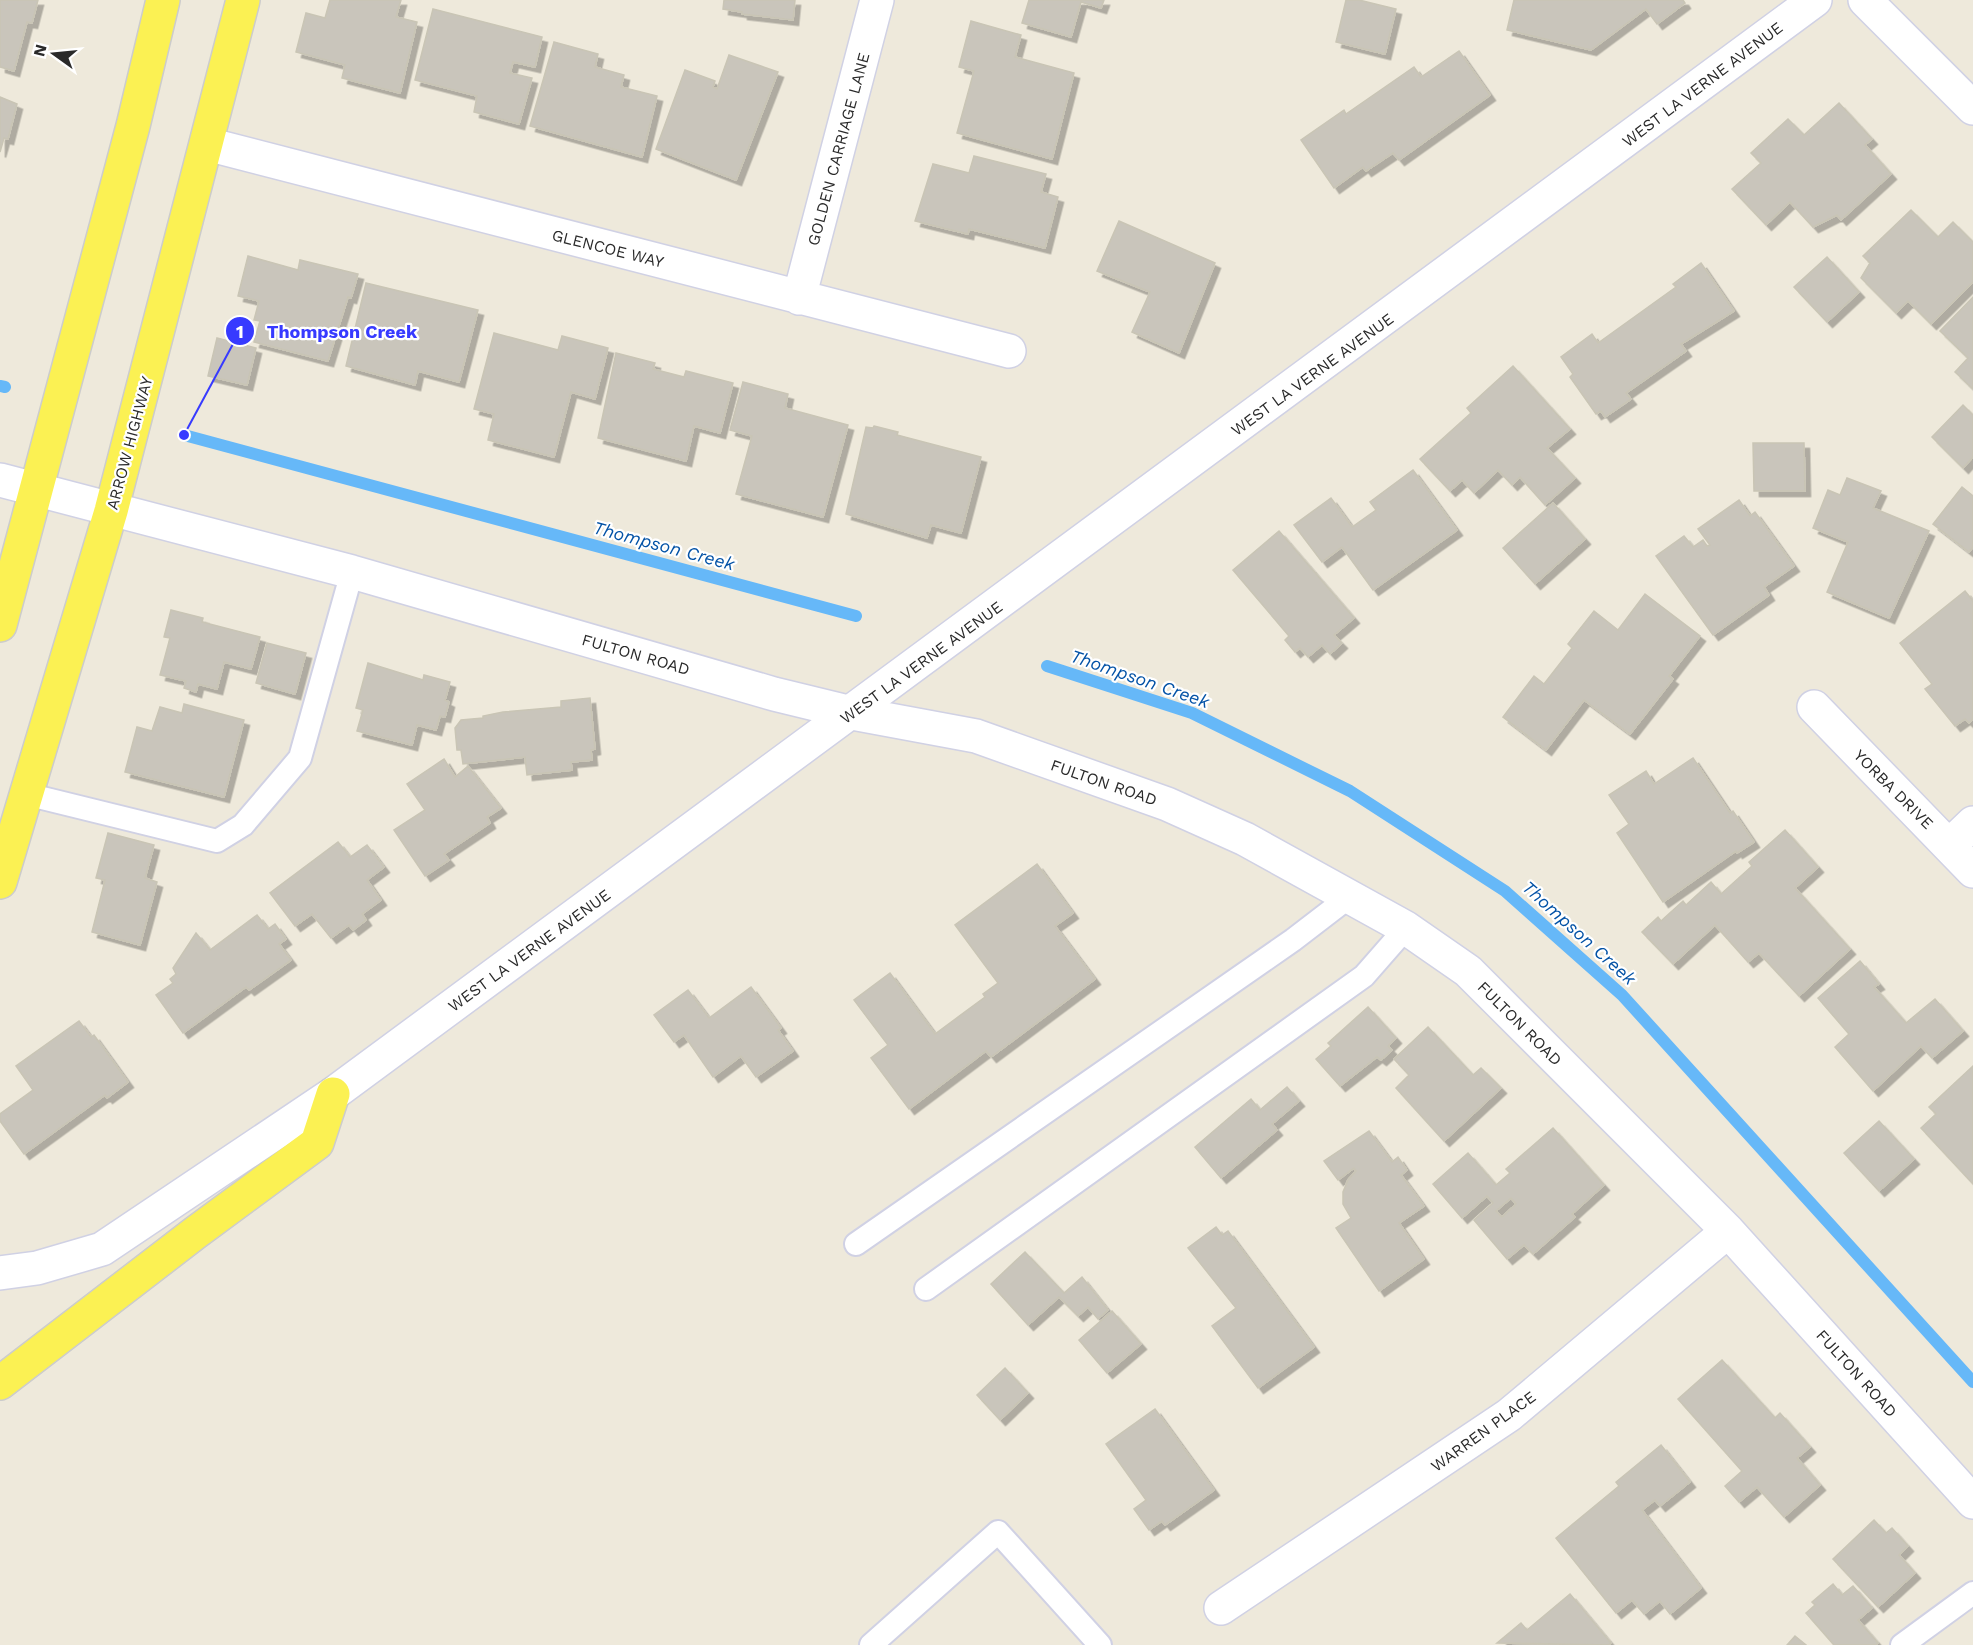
<svg xmlns="http://www.w3.org/2000/svg" width="1973" height="1645" viewBox="0 0 1973 1645" font-family="'Work Sans',sans-serif">
	<defs>
		<filter id="shadow"><feDropShadow dx="5.5" dy="5.5" stdDeviation="0" flood-color="#0004"/></filter>
	</defs>
	<rect width="100%" height="100%" fill="#eee9db"/>
	<g fill="none" stroke-linecap="round" stroke-linejoin="round">
		<path stroke="#66b8f8" stroke-width="12" d="M0 386 5 387
			M184 435 856 616
			M1047 666 1192 713 1350 791 1505 891 1622 995 1973 1382"/>
	</g>
	<path fill="#c9c5bb" stroke="#c9c5b5" stroke-width="1.5" fill-rule="evenodd" filter="url(#shadow)" d="M0 0H38L32 23 27 22 14 71 0 67Z
		M330 0H401L396 17 417 22 400 93 342 78 345 65 296 52 306 13 325 18Z
		M724 0H795L793 20 742 14V12L723 9Z
		M1029 0H1104L1101 8 1081 2 1071 37 1022 23Z
		M1346 0H1359L1396 9 1385 54 1336 42Z
		M1514 0H1683L1685 3 1657 24 1646 9 1591 50 1507 30Z
		M433 9 542 37 535 67 513 62 510 73 532 78 519 124 474 112 477 96 415 80Z
		M971 21 1021 35 1015 57 1074 73 1052 159 957 133 974 71 959 67Z
		M554 42 598 54 595 67 624 75 621 87 657 96 642 157 530 126Z
		M1459 51 1490 95 1399 160 1393 153 1366 171 1363 167 1334 188 1301 140 1344 110 1346 114 1414 67 1421 77Z
		M729 55 778 72 736 180 656 149 685 70 715 81 713 87 717 89Z
		M0 97 17 104 8 139 4 138 0 152Z
		M1839 103 1872 139 1865 145 1891 174 1841 220 1837 215 1813 227 1790 202 1766 225 1732 189 1761 163 1751 153 1788 119 1804 135Z
		M974 156 1046 174 1041 192 1058 197 1045 248 969 229 968 234 915 221 933 164 969 173Z
		M1911 210 1938 237 1953 222 1973 242V282L1931 324 1908 301 1896 313 1861 278 1870 263 1863 256Z
		M1119 221 1215 263 1179 353 1132 332 1150 292 1097 271Z
		M248 256 298 270 300 260 358 274 351 298 348 297 328 361 254 342 260 321 254 320 259 301 238 296Z
		M1827 257 1859 292 1827 322 1794 287Z
		M1701 263 1734 311 1681 344 1686 351 1626 393 1631 399 1605 417 1601 411 1596 414 1570 377 1573 374 1561 357 1592 334 1598 343 1676 287 1673 284Z
		M366 283 478 310 459 382 418 371 415 385 346 366Z
		M1973 297V389L1955 372 1968 358 1940 331Z
		M494 333 558 350 562 336 608 348 595 399 571 392 554 457 488 440 494 414 474 409Z
		M217 338 256 348 247 385 208 376Z
		M616 353 655 363 653 369 684 377 686 371 733 383 720 433 694 426 686 461 598 438Z
		M1513 366 1570 429 1547 448 1575 478 1545 505 1520 477 1512 485 1498 470 1474 493 1462 480 1450 491 1420 459 1471 413 1467 408Z
		M743 382 788 394 785 408 848 425 823 517 736 494 752 436 730 430Z
		M1963 405 1973 415V457L1963 468 1932 437Z
		M874 426 898 432 897 435 981 457 961 533 931 525 927 538 846 514 866 427 873 428Z
		M1753 443H1804L1805 491H1754Z
		M1413 470 1457 530 1373 590 1342 547 1322 562 1294 525 1331 498 1352 527 1376 510 1370 502Z
		M1847 478 1881 491 1873 508 1929 531 1889 618 1827 592 1848 542 1813 528 1828 490 1840 495Z
		M1962 487 1973 496V547L1969 552 1933 524Z
		M1739 500 1750 516 1755 512 1794 566 1764 587 1769 595 1713 635 1656 556 1684 536 1693 547 1703 540 1707 546 1710 545 1698 529Z
		M1553 503 1585 539 1535 584 1503 548Z
		M1279 531 1354 618 1334 635 1342 643 1330 654 1322 645 1308 657 1300 648 1295 652 1285 640 1289 636 1233 570Z
		M1965 591 1973 601V719L1969 723 1965 719 1955 726 1925 689 1932 684 1900 643Z
		M1645 594 1700 636 1669 676 1673 679 1630 734 1584 700 1546 750 1503 717 1534 676 1544 684 1572 648 1568 644 1594 611 1618 630Z
		M171 610 203 618 202 622 260 637 251 669 224 662 217 689 198 684 196 692 184 688 186 681 160 675 170 638 164 637Z
		M267 643 306 653 295 694 256 683Z
		M368 663 423 680 424 675 450 682 445 700 449 702 445 717 440 716 436 730 417 725 412 745 357 731 363 710 356 708Z
		M590 698 595 749 591 750 592 760 571 762 572 770 527 775 525 757 463 764 461 750H457L455 728 461 720 483 718V716L503 712 561 707V701Z
		M184 704 244 720 224 797 125 772 137 727 152 731 160 707 182 713Z
		M1693 758 1730 813 1733 811 1754 842 1737 853 1736 851 1663 902 1617 833 1629 824 1609 795 1646 771 1654 784Z
		M444 759 455 777 468 766 501 808 487 817 490 823 444 854 449 860 425 876 394 830 425 810 407 784Z
		M1785 830 1818 867 1795 888 1850 949 1799 996 1759 953 1748 962 1715 925 1673 964 1642 932 1658 917 1661 921 1683 901 1686 905 1711 882 1721 894 1752 866 1749 862Z
		M108 833 154 845 145 878 157 882 140 945 92 932 105 880 96 878Z
		M338 842 350 857 367 845 384 867 367 880 381 900 362 914 366 920 353 930 349 925 331 938 312 914 295 926 270 893Z
		M1037 864 1073 913 1055 926 1095 979 991 1057 986 1051 909 1109 871 1058 888 1045 854 1000 890 973 935 1034 985 997 983 994 998 983 955 925Z
		M257 915 268 929 275 924 286 939 279 944 291 960 249 990 246 987 183 1033 156 995 173 983 170 979 176 974 173 968 196 933 210 950Z
		M1860 961 1879 984 1874 987 1906 1023 1935 999 1963 1031 1932 1058 1921 1046 1873 1091 1835 1047 1849 1034 1818 998Z
		M751 987 781 1028 778 1030 793 1051 756 1077 741 1056 713 1077 684 1035 674 1042 654 1015 688 990 709 1018Z
		M1368 1007 1396 1038 1388 1046 1392 1050 1381 1060 1377 1057 1340 1086 1316 1059 1331 1046 1328 1043Z
		M79 1021 91 1037 94 1035 128 1082 107 1098 105 1095 24 1154 0 1121V1114L33 1090 16 1066Z
		M1428 1027 1473 1075 1481 1068 1501 1088 1444 1141 1396 1088 1409 1075 1394 1059Z
		M1973 1066V1184L1921 1128 1936 1114 1929 1107Z
		M1287 1087 1299 1101 1272 1124 1277 1130 1221 1178 1195 1147 1251 1099 1260 1110Z
		M1879 1121 1914 1159 1879 1191 1844 1153Z
		M1553 1128 1604 1185 1572 1214 1575 1217 1533 1254 1524 1245 1507 1259 1474 1220 1493 1203 1487 1196 1462 1218 1433 1184 1468 1153 1496 1185 1510 1173 1506 1169ZM1511 1198 1516 1204 1502 1217 1496 1211Z
		M1369 1131 1392 1162 1398 1157 1407 1170 1401 1175 1424 1206 1399 1223 1424 1259 1379 1291 1336 1228 1351 1218 1343 1204V1192L1348 1180 1356 1171 1354 1168 1338 1180 1324 1161Z
		M1216 1227 1222 1235 1228 1231 1314 1347 1258 1388 1212 1326 1236 1308 1188 1248Z
		M1025 1252 1064 1293 1082 1277 1108 1310 1098 1319 1088 1307 1078 1316 1059 1297 1028 1325 991 1284Z
		M1112 1311 1141 1344 1107 1373 1079 1340Z
		M1722 1360 1775 1418 1780 1413 1810 1447 1797 1458 1820 1485 1784 1517 1757 1487 1739 1502 1725 1486 1742 1471 1678 1399Z
		M1005 1368 1028 1393 1000 1420 977 1395Z
		M1155 1409 1214 1490 1165 1525 1162 1521 1149 1530 1134 1509 1146 1500 1106 1444Z
		M1661 1445 1690 1482 1660 1506 1655 1500 1642 1510 1701 1588 1670 1614 1660 1601 1644 1614 1632 1600 1616 1613 1556 1538 1619 1486 1616 1482Z
		M1874 1520 1886 1533 1892 1528 1908 1546 1899 1555 1915 1573 1878 1607 1833 1559Z
		M1833 1584 1842 1595 1853 1586 1872 1608 1858 1620 1878 1643 1876 1645H1834L1806 1613 1815 1605 1812 1602Z
		M1570 1594 1611 1643 1608 1645 1497 1643 1521 1623 1527 1630Z
		M1795 1636 1806 1645H1787Z"/>
	<g fill="none" stroke-linecap="round" stroke-linejoin="round">
		<defs>
			<path id="service" d="M26 794 217 841 243 825 300 758 352 572
				M856 1244 1293 940 1349 897
				M926 1289 1364 976 1406 928
				M871 1645 998 1532 1100 1645
				M1902 1645 1973 1593"/>
			<path id="minor" d="M1865 0 1973 108
				M207 144 1009 351
				M799 298 877 0
				M0 480 352 572 774 694 852 713 976 736 1167 804 1245 839 1406 928 1468 971 1728 1231 1973 1502
				M1814 707 1973 871
				M1950 845 1973 823
				M1221 1608 1509 1415 1728 1231"/>
			<path id="secondary" d="M0 1273 37 1268 102 1249 333 1094 1815 0"/>
			<path id="primary" d="M0 625 133 126 163 0
				M0 882 111 511 243 0
				M0 1383 195 1233 317 1143 333 1094"/>
		</defs>
		<use href="#service" stroke="#d0d1e4" stroke-width="26"/>
		<use href="#minor" stroke="#d0d1e4" stroke-width="36"/>
		<use href="#secondary" stroke="#d0d1e4" stroke-width="36"/>
		<use href="#primary" stroke="#ccc" stroke-width="36"/>
		<use href="#service" stroke="#fff" stroke-width="22"/>
		<use href="#minor" stroke="#fff" stroke-width="33"/>
		<use href="#secondary" stroke="#fff" stroke-width="33"/>
		<use href="#primary" stroke="#fbf153" stroke-width="33"/>
	</g>
	<g text-anchor="middle" stroke-width="4.5" stroke-linejoin="round" paint-order="stroke">
		<g font-size="16" fill="#2a2a2a" stroke="#fff">
			<text transform="translate(1702 84) rotate(-37)" y="6">WEST LA VERNE AVENUE</text>
			<text transform="translate(838 149) rotate(-75)" y="6">GOLDEN CARRIAGE LANE</text>
			<text transform="translate(608 248) rotate(14)" y="6">GLENCOE WAY</text>
			<text transform="translate(1312 374) rotate(-36)" y="6">WEST LA VERNE AVENUE</text>
			<text transform="translate(129 443) rotate(-75)" y="6">ARROW HIGHWAY</text>
			<text transform="translate(636 654) rotate(16)" y="6">FULTON ROAD</text>
			<text transform="translate(921 662) rotate(-36)" y="6">WEST LA VERNE AVENUE</text>
			<text transform="translate(1104 782) rotate(19)" y="6">FULTON ROAD</text>
			<text transform="translate(1894 789) rotate(45)" y="6">YORBA DRIVE</text>
			<text transform="translate(529 950) rotate(-36)" y="6">WEST LA VERNE AVENUE</text>
			<text transform="translate(1520 1023) rotate(45)" y="6">FULTON ROAD</text>
			<text transform="translate(1857 1373) rotate(48)" y="6">FULTON ROAD</text>
			<text transform="translate(1483 1431) rotate(-36)" y="6">WARREN PLACE</text>
		</g>
		<g font-size="18" font-style="italic" fill="#0352a6" stroke="#fff">
			<text transform="translate(664 546) rotate(15)" y="6">Thompson Creek</text>
			<text transform="translate(1140 679) rotate(19)" y="6">Thompson Creek</text>
			<text transform="translate(1579 933) rotate(42)" y="6">Thompson Creek</text>
		</g>
	</g>
	<path fill="none" stroke="#373aff" stroke-width="2" d="M184 435L240 331"/>
	<g fill="#373aff" stroke="#fff" stroke-width="2">
		<circle cx="184" cy="435" r="6"/>
		<circle cx="240" cy="331" r="15"/>
	</g>
	<g font-size="18" text-anchor="middle" font-weight="bold" fill="#fff">
		<text x="240" y="338">1</text>
	</g>
	<g font-size="18" text-anchor="middle" font-weight="bold" fill="#373aff" stroke="#fff" stroke-width="4.5" stroke-linejoin="round" paint-order="stroke">
		<text x="342" y="338">Thompson Creek</text>
	</g>
	<g transform="translate(54 54) rotate(285)" stroke="#ffffff" stroke-width="4.5" paint-order="stroke">
	<path d="M0-4.5L10 22L0 15L-10 22Z" fill="#2a2a2a"/>
	<text y="-9" font-size="16" font-weight="bold" text-anchor="middle" fill="#2a2a2a">N</text>
	</g>
</svg>
